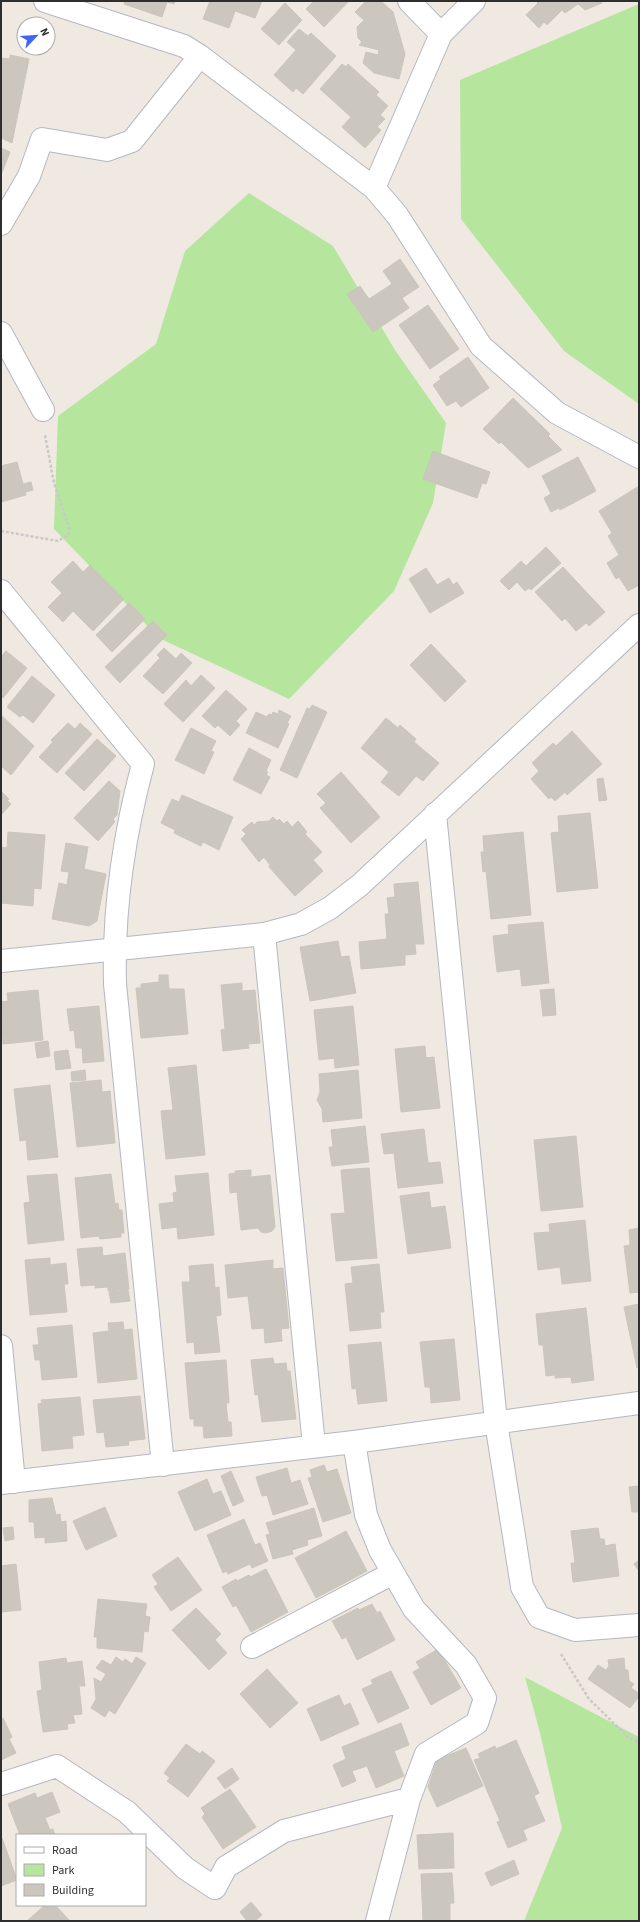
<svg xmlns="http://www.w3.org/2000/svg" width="640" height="1922" viewBox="0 0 640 1922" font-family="'Source Sans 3',sans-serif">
	<rect width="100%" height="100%" fill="#efe9e1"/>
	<path fill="#b6e59e" d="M639 4V404L564 351 461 219 460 80Z
		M249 193 333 246 395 350 446 423 433 503 394 591 289 699 159 638 54 529 58 416 156 344 185 251Z
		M525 1677 639 1737V1921H524L562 1828 540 1733Z"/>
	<path fill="#cbc7bf" stroke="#cbc5ba" d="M125 1H175L174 4 167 2 162 17 124 4Z
		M210 1H262L255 18 235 11 229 28 203 19Z
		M314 1H349L324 27 306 9Z
		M366 1H381L393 12 405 54 399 79 374 73 363 63 366 52 378 55 379 50 359 45 362 42 358 38 357 27 364 20 355 12Z
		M536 1H600L602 3 585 10 578 4 565 13 562 10 547 25 544 22 539 28 526 15 538 3Z
		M285 3 302 20 279 45 261 29Z
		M299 29 308 36 311 33 336 56 303 94 296 88 293 92 274 75 296 50 287 42Z
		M10 55 29 59 12 143 1 138V58L10 59Z
		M342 64 346 67 348 64 379 92 376 95 388 106 380 115 385 119 377 127 381 130 365 148 342 127 351 117 320 89Z
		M1 148 10 152 1 175Z
		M400 259 419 287 402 298 409 308 373 332 347 294 360 286 369 299 392 284 383 271Z
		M428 305 459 349 430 369 399 325Z
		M468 357 489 388 461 407 456 401 447 406 433 385 441 379 439 377Z
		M513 398 550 434 548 436 562 450 528 468 501 442 499 444 483 429Z
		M433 451 490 472 486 484 482 483 477 498 423 479Z
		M578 457 596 491 560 510 559 508 551 512 544 498 551 494 542 476Z
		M17 462 23 484 31 482 33 490 25 492 26 495 1 502V466Z
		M639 486V585L628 591 619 577 616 579 607 563 619 555 608 536 612 533 599 511Z
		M546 547 561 563 531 590 529 588 525 591 517 582 509 590 500 581 521 561 526 566Z
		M73 561 83 572 90 565 124 599 93 631 73 611 63 622 48 607 62 593 51 582Z
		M563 567 605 612 589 626 586 623 576 631 565 618 562 621 535 592Z
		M426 568 437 585 449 578 453 585 457 582 464 593 430 613 409 579Z
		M129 603 145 619 112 652 96 635Z
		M153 621 167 635 120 683 105 667Z
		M431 644 466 681 445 702 410 665Z
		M164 648 176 659 181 653 192 663 163 694 143 676 160 658 157 655Z
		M6 651 27 668 3 698 1 696V657Z
		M201 675 215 688 183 722 164 704 186 680 191 686Z
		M32 676 55 695 33 723 23 715 20 717 7 707Z
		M226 690 247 709 236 721 240 725 230 736 218 725 215 728 202 716Z
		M312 705 327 712 297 778 280 770 307 708 310 709Z
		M279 710 291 716 287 723 289 724 278 748 246 733 256 712 267 717 269 714 272 715 273 712 278 714Z
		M1 715 34 746 11 775 1 766Z
		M386 718 398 728 400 725 416 739 414 742 439 763 423 781 416 776 399 796 381 782 389 772 361 748Z
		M68 723 75 729 80 723 92 734 57 773 39 757 53 742 51 740Z
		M191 728 216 741 211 751 214 752 204 774 175 760Z
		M572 731 602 764 567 795 565 792 555 801 551 797 549 799 531 779 539 771 532 763 553 743 556 746Z
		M97 739 116 756 84 791 65 773Z
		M249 748 271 760 266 771 268 772 266 775 270 777 261 794 233 780Z
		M341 772 380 817 351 843 320 808 326 803 317 794Z
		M603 778 607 800 599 801 597 779Z
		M109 781 120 791 117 815 113 819 115 822 98 841 74 818Z
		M1 791 9 799 7 800 11 804 1 815Z
		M182 795 233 817 219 850 203 842 201 846 174 833 175 830 161 823 172 799 179 802Z
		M590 813 598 888 557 892 551 833 559 832 558 816Z
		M273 817 277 821 279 819 284 824 287 821 292 827 298 821 307 832 305 834 322 852 313 860 323 871 295 896 269 867 270 865 264 857 259 862 241 839 246 834 242 830 252 822 254 825 257 822 269 821Z
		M8 832 45 835 41 889 34 888 33 906 1 903V847L7 848Z
		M523 832 531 915 491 919 486 871 483 872 481 852H484L483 836Z
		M66 843 88 847 84 869 106 874 97 921 89 926 52 919 59 883 67 885 69 872 61 871Z
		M418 882 424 944H415L416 954 405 955V965L361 969 359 942 387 939 385 914H389L387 898 395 897 394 884Z
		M543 922 549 983 522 986 520 969 497 972 493 936 509 934 508 925Z
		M338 941 341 957 349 956 356 993 310 1001 300 947Z
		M159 975H168L169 989H184L188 1034 141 1038 136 988H141V984L159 982Z
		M242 983V991L255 990 260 1043 248 1044 249 1048 223 1051 221 1030 225 1029 221 985Z
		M554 989 556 1015 543 1016 540 990Z
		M38 990 43 1040 3 1044 1 1002 8 1001 7 993Z
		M99 1006 104 1061 83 1063 82 1048H76L74 1030 70 1031 67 1009Z
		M353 1006 359 1065 335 1068 334 1058 319 1060 314 1010Z
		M48 1041 50 1056 37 1058 35 1043Z
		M425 1046 426 1058 434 1057 440 1108 401 1112 395 1049Z
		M68 1050 71 1068 56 1070 54 1052Z
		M196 1065 205 1155 166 1159 161 1111 173 1110 168 1068Z
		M85 1070 86 1080 72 1081 71 1072Z
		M358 1070 362 1118 323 1122 322 1109 317 1100 320 1092 319 1074Z
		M101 1080 102 1092 110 1091 115 1143 77 1147 70 1083Z
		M50 1085 58 1157 28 1160 26 1140 20 1141 14 1089Z
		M365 1126 369 1162 332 1166 329 1147H333L331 1130Z
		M424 1129 428 1163 440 1162 443 1183 398 1188 394 1153 384 1154 381 1134Z
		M576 1136 583 1207 541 1211 534 1140Z
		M369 1168 377 1258 336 1261 331 1214 345 1213 341 1170Z
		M251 1170V1177L270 1175 275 1227 272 1231 266 1233 261 1232 258 1228 241 1230 237 1192 230 1193 229 1174 235 1173V1171Z
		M208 1173 214 1235 178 1239 177 1227 162 1229 159 1204 174 1202 173 1193 177 1192 175 1176Z
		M57 1174 64 1240 28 1244 24 1203 30 1202 27 1176Z
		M111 1174 115 1204 118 1203 119 1210H122L124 1233H121V1237L100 1239 99 1236 81 1238 75 1178Z
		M429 1192 431 1208 445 1206 451 1248 408 1254 400 1196Z
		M585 1220 591 1281 562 1284 560 1267 538 1270 534 1233 550 1232 549 1224Z
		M639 1228V1292L630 1293 624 1246 630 1245 629 1230Z
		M102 1247 103 1256 125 1253 129 1289 108 1291V1287L95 1288V1285L81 1286 77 1249Z
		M50 1258V1265L66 1263 68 1284H64L67 1312 30 1315 25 1260Z
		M273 1260V1269L283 1268 289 1328 281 1329 282 1341 265 1343 264 1328 252 1329 248 1296 228 1298 225 1265Z
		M213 1264 215 1288 219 1287 221 1315 216 1316 220 1352 195 1354 194 1342 187 1343 182 1282H190L189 1266Z
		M379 1264 384 1312H380L381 1328 350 1331 345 1284 353 1283 351 1267Z
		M128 1290 130 1301 111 1303 109 1292Z
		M639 1304V1367L637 1368 624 1307Z
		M586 1308 594 1380 572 1383 571 1377 555 1378V1375L546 1376 543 1345H539L536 1314Z
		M123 1322 124 1330 132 1329 137 1379 98 1383 93 1333 109 1331 108 1323Z
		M72 1325 77 1377 42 1380 40 1360H35L33 1345H39L37 1328Z
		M454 1339 460 1400 431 1403 430 1387H425L420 1342Z
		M381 1342 387 1401 358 1404 356 1388 352 1389 348 1345Z
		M273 1358 274 1364 286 1363 287 1371H290L296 1419 262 1422 258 1394 255 1395 251 1360Z
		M226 1360 229 1403H226L228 1422H231L232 1436 204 1438 203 1426H194V1419H190L185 1363Z
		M140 1396 145 1439 128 1441 129 1445 106 1447 104 1432 97 1433 93 1400Z
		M80 1397 84 1435 72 1436 73 1448 42 1451 38 1404 42 1403 41 1400Z
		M324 1465 327 1472 337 1469 351 1513 323 1522 308 1478 312 1477 310 1470Z
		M287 1468 291 1483 300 1480 308 1504 273 1515 267 1495 262 1496 256 1477Z
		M231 1471 244 1501 233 1506 221 1476Z
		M207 1479 213 1494 221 1491 231 1515 195 1531 178 1492Z
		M639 1486V1512H632L629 1487Z
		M52 1498 56 1515 60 1514 61 1522 66 1521 67 1541 45 1543V1537L35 1538 34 1522H29V1500Z
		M105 1507 117 1536 86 1550 73 1521Z
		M314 1508 322 1536 307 1540 308 1545 292 1550 293 1554 273 1559 266 1535 270 1534 266 1523Z
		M244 1519 255 1545 260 1543 268 1561 252 1568 250 1564 228 1574 226 1571 223 1573 207 1535Z
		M13 1527 14 1539 5 1541 3 1528Z
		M598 1528 600 1539H604L605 1546 615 1544 619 1576 573 1582 571 1563H575L571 1531Z
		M346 1531 367 1571 316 1598 295 1558Z
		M178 1557 202 1590 171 1611 154 1587 158 1584 152 1575Z
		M639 1560V1571L634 1564Z
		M16 1564 21 1610 1 1612V1566Z
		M266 1569 288 1612 251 1632 236 1605 233 1607 222 1587 236 1579 237 1581 249 1575 250 1577Z
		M98 1599 147 1604 145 1616 150 1617 148 1632 144 1631 142 1652 97 1648V1637H94Z
		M372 1604 377 1613 380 1611 395 1640 357 1660 346 1637 342 1639 332 1621 358 1608 359 1610Z
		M196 1608 221 1634 215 1640 227 1653 209 1670 172 1630Z
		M438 1649 461 1688 431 1705 413 1672 420 1668 416 1662Z
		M116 1657 123 1662 125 1659 132 1664 136 1657 146 1663 115 1714 109 1710 105 1717 91 1708 96 1699 94 1678 101 1682 106 1674 96 1668 102 1660 111 1665Z
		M66 1658 67 1663 82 1661 85 1686H79L82 1714 73 1715 75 1723 67 1724 68 1729 43 1732 37 1691 42 1690 39 1662Z
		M624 1658 625 1670H628L629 1681 634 1684 631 1688 637 1692 638 1698 630 1708 588 1679 598 1665 606 1670 609 1666 608 1660Z
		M267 1669 298 1703 270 1728 240 1694Z
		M391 1671 409 1708 378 1723 362 1689 373 1684 371 1680Z
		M339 1695 344 1706 350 1703 359 1724 321 1741 307 1709Z
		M3 1718 12 1737 9 1739 16 1753 1 1760V1719Z
		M401 1723 409 1745 394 1751 404 1776 376 1788 367 1766 352 1771 356 1781 342 1787 333 1765 346 1759 342 1747Z
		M516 1740 539 1793 534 1796 545 1821 523 1830 527 1840 508 1848 497 1822 500 1821 474 1760 480 1758 478 1754 495 1746 496 1749Z
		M186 1744 200 1754 202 1751 215 1761 188 1797 167 1781 170 1778 164 1773Z
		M466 1748 483 1786 437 1807 428 1787 437 1760Z
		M232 1768 239 1779 225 1789 217 1778Z
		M230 1789 256 1827 223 1849 202 1817 205 1814 201 1808Z
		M52 1792 60 1812 45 1818 50 1830 53 1829 55 1835H20L8 1804 35 1793 37 1798Z
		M453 1833 454 1868 419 1869 417 1835Z
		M2 1838 17 1880 1 1886V1838Z
		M514 1860 519 1874 491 1886 485 1873Z
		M452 1873 454 1903H450V1921H423L421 1874Z
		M251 1902 262 1915 255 1921H247L240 1912Z
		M45 1905H55L70 1921H27Z"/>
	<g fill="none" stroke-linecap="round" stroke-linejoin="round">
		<defs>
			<path id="minor" d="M45 1 184 46 200 56 374 188 397 215 481 346 557 413 639 457
				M409 1 441 34
				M374 188 441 34 474 1
				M1 224 29 176 42 139 107 150 132 141 200 56
				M1 333 43 410
				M1 591 143 764C124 835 113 910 115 984L163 1465
				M435 814 496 1422 522 1587 539 1617 575 1630 639 1625
				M264 934 314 1446
				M1 961 264 934 301 924 330 908 360 885 639 625
				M1 1346 14 1482
				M354 1442 366 1515 380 1550 414 1609 466 1665 485 1698 477 1723 426 1754 409 1799 377 1921
				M1 1483 354 1442 639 1403
				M252 1647 393 1573
				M1 1784 57 1766 127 1812 185 1868 215 1888 226 1867 284 1831 409 1799"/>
		</defs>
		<use href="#minor" stroke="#b4b7c1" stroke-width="24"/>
		<path stroke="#c9c9c9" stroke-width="2.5" stroke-dasharray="3 2" stroke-linecap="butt" d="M1 531 58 541 69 534V527L54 483 45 435
			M561 1654 589 1699 628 1737 639 1742"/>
		<use href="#minor" stroke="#fff" stroke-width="22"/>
	</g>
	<rect width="640" height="1922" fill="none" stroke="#2e2e2e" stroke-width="4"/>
	<rect x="16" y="1834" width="130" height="72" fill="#ffffff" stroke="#ababab"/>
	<rect x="24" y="1847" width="20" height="6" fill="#ffffff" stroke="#ababab"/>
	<text x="52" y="1854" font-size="12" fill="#2e2e2e">Road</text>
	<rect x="24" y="1864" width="20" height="12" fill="#b6e59e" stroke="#ababab"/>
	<text x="52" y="1874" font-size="12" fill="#2e2e2e">Park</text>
	<rect x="24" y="1884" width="20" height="12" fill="#cbc7bf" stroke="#ababab"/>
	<text x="52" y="1894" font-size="12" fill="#2e2e2e">Building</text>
	<g transform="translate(36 36) rotate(65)"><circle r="19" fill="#ffffff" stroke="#ababab"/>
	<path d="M0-3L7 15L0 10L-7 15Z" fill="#4264fb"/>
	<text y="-6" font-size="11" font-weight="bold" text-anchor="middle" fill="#2e2e2e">N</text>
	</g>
</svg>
